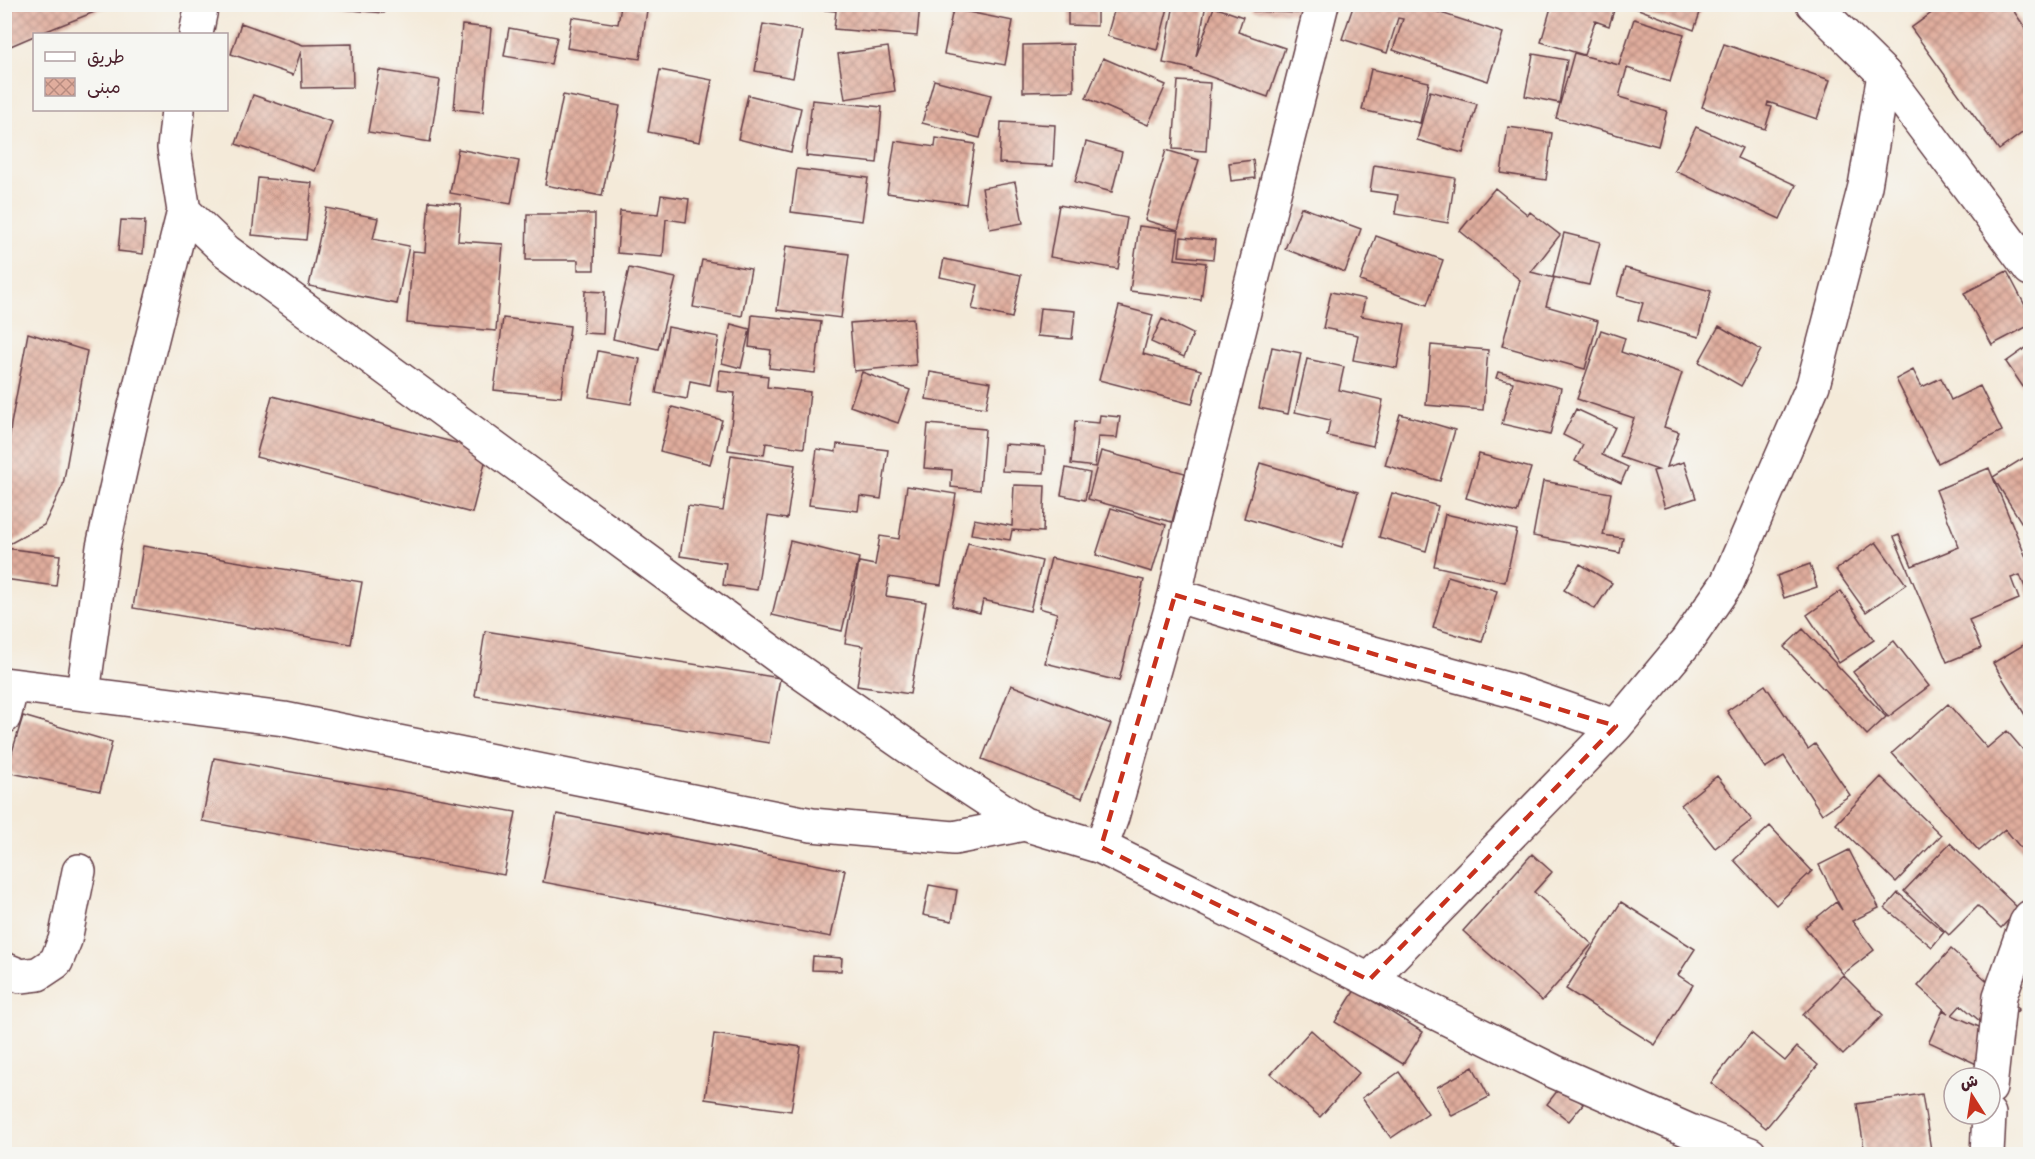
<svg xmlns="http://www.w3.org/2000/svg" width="2035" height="1159" viewBox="0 0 2035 1159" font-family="'Indie Flower','Playpen Sans Arabic',sans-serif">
	<defs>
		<pattern id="building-cross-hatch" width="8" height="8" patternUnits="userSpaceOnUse" patternTransform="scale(1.5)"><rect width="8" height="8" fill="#e0ad9d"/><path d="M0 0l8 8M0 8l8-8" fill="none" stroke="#b88c80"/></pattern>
	</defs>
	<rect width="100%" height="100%" fill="#f6f6f2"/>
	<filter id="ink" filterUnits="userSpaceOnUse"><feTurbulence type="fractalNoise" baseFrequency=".0167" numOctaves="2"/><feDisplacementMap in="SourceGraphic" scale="12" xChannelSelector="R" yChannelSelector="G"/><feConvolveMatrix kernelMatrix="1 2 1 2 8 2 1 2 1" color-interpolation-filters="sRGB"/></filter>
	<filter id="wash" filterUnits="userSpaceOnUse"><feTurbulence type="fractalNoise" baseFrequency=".008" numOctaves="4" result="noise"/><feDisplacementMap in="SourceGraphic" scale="24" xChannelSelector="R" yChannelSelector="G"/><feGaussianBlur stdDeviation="1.35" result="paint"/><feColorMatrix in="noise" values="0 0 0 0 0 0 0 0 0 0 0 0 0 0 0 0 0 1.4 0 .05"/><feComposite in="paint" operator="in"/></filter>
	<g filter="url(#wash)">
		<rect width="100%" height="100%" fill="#f4ead9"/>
		<g id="blocks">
			<path fill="url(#building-cross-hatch)" fill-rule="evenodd" d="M4 4H112V5L39 34H34V36L6 48 4 43Z
				M320 4H385L384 13 320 7Z
				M782 4H920L917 36 834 29 836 11 781 6Z
				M1068 4H1097V26L1068 25Z
				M1116 4H1169L1157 50 1107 36Z
				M1174 4H1206L1196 57 1214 7 1243 17 1238 32 1285 48 1268 97 1191 70 1192 69 1163 63Z
				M1253 4H1298V13L1253 11Z
				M1354 4H1413L1503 33 1488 81 1393 50 1403 19 1398 18 1387 53 1342 39Z
				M1552 4H1616L1609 26 1595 21 1584 55 1541 42Z
				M1625 4H1703L1694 30Z
				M1944 4H1985L1989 9 1996 4H2009L2030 35V127L1999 150 1911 28Z
				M621 6 647 10 640 59 567 48 572 17 618 24Z
				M953 9 1013 21 1005 65 944 54Z
				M1634 19 1684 34 1670 82 1627 68 1619 97 1667 111 1658 146 1556 118 1574 53 1619 65Z
				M241 23 303 45 352 44 353 87 302 88 301 51 293 75 231 54Z
				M763 24 802 31 793 78 755 71Z
				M462 25 491 28 483 112 454 109Z
				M509 28 557 37 551 64 504 56Z
				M1073 44 1074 91 1023 92V45Z
				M1724 44 1830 80 1817 119 1768 102 1767 106 1772 107 1765 129 1702 107Z
				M888 47 895 91 845 99 838 54Z
				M1533 54 1567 60 1559 103 1525 96Z
				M1103 58 1166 85 1148 125 1086 98Z
				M1371 69 1429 82 1420 123 1362 110Z
				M379 70 440 80 430 142 368 132Z
				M660 70 712 80 700 142 648 132Z
				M934 80 991 95 980 138 922 123Z
				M1178 81 1210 83 1206 151 1173 149Z
				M1430 91 1477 104 1463 153 1417 140Z
				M253 95 332 122 315 171 236 144Z
				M563 95 620 106 602 196 545 185Z
				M748 95 801 108 791 152 738 139Z
				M812 100 882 107 877 163 806 156Z
				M1001 122 1055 125 1053 166 999 163Z
				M1508 127 1552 133 1546 180 1501 173Z
				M1696 127 1742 148 1737 158 1796 185 1780 219 1675 171Z
				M936 138 975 144 966 204 887 193 895 141 935 147Z
				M1086 142 1122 152 1112 192 1075 182Z
				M458 149 519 161 511 204 450 193Z
				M1166 150 1199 160 1178 230 1145 220Z
				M1253 160 1255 178 1231 181 1229 163Z
				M1374 165 1455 178 1448 223 1395 214 1398 195 1370 191Z
				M797 169 868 178 862 221 791 212Z
				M258 178 312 183 306 240 252 235Z
				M1015 182 1023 223 990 229 982 188Z
				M1495 188 1528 215 1530 212 1560 235 1531 272 1554 278 1546 306 1598 321 1585 369 1502 346 1520 280 1460 231Z
				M661 195 689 199 686 222 666 219 663 257 617 253 620 211 658 214Z
				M429 201 461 204 458 241 503 244 496 331 407 323 413 251 425 252Z
				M1059 205 1127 218 1118 269 1050 257Z
				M1301 207 1361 229 1345 272 1285 249Z
				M326 208 378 218 373 239 409 246 397 304 309 286Z
				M527 214H595L594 270H578V260H526Z
				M121 220 145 221 143 254 118 251Z
				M1139 226 1179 231 1175 259 1206 263 1201 300 1130 291Z
				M1564 233 1600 242 1589 285 1553 277Z
				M1376 236 1443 260 1427 305 1360 281Z
				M1181 237 1215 240 1213 259 1179 256Z
				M786 246 849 254 841 318 777 310Z
				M944 259 1021 275 1012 318 972 309 978 285 940 277Z
				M702 260 751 269 742 316 693 307Z
				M629 268 676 278 658 349 613 339Z
				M1625 268 1711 291 1699 337 1638 320 1643 303 1617 296Z
				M2007 271 2030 315V325L1992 345 1964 293Z
				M585 291 605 292 603 334 583 333Z
				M1331 292 1365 299 1361 316 1405 324 1397 368 1353 360 1358 335 1323 328Z
				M1119 306 1153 315 1143 354 1201 370 1192 404 1099 380Z
				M1040 308 1075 311 1072 339 1037 336Z
				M752 315 821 322 815 373 769 368 771 350 749 347Z
				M503 318 570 326 561 397 494 390Z
				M913 318 916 365 854 371 850 323Z
				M1162 319 1193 334 1184 357 1151 342Z
				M731 324 750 329 741 368 722 363Z
				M1719 326 1761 350 1741 386 1699 362Z
				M668 327 719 337 710 385 690 381 687 399 656 393Z
				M1601 330 1625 338 1621 352 1682 373 1664 427 1679 432 1667 467 1684 462 1696 498 1665 508 1653 471 1658 470 1620 457 1634 418 1577 399Z
				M28 333 87 351 63 485 44 525 11 543H4V462L7 460 11 424Z
				M1431 345 1488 350 1483 410 1426 405Z
				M2030 345V397L2006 362Z
				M1272 347 1301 353 1288 414 1259 408Z
				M598 351 640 359 631 404 589 397Z
				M1307 359 1344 367 1339 390 1383 400 1373 446 1327 436 1330 420 1295 412Z
				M720 370 768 376 767 387 810 392 804 448 766 443 764 455 728 450 735 393 717 391Z
				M1913 370 1922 387 1941 378 1951 400 1980 386 2002 431 1938 463 1896 379Z
				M862 372 910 390 898 423 850 406Z
				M930 372 991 382 986 408 926 399Z
				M1498 372 1561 388 1550 435 1502 424 1513 382 1496 378Z
				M272 396 488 451 472 513 256 457Z
				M672 407 722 420 710 464 660 451Z
				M1576 409 1615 427 1602 455 1628 467 1621 483 1575 461 1583 445 1563 435Z
				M1400 414 1455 430 1440 481 1385 465Z
				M1100 415 1120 417 1117 438 1098 437 1095 467 1071 464 1075 421 1099 423Z
				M928 424 985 429 980 490 951 487 952 470 924 468Z
				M837 444 888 450 881 499 860 496 858 511 809 505 817 449 836 452Z
				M1004 444 1045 447 1044 473 1002 471Z
				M1101 451 1185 473 1172 522 1088 499Z
				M1479 454 1531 468 1517 513 1466 498Z
				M2030 454V520L2023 525 1993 477Z
				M731 455 795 465 787 519 768 516 757 590 723 585 726 563 680 556 688 506 723 511Z
				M1260 463 1358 492 1342 547 1244 518Z
				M1066 468 1090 473 1085 500 1061 495Z
				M1989 468 2030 567V600L2020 575 2011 578 2019 599 1969 620 1981 648 1947 662 1894 537 1899 535 1912 566 1959 547 1936 490Z
				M1543 481 1611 493 1603 535 1623 538 1620 553 1533 536Z
				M1014 485 1045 486 1043 532 1012 530 1010 540 971 534 974 519 1012 526Z
				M907 486 956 494 941 585 889 577 886 596 926 602 910 694 857 686 863 646 845 643 859 562 875 565 880 536 899 539Z
				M1392 493 1438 506 1426 551 1379 537Z
				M1111 508 1166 525 1152 572 1096 555Z
				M1445 514 1517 530 1505 582 1434 566Z
				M790 541 859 558 842 631 772 615Z
				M1876 542 1906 584 1866 612 1836 570Z
				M968 543 1042 561 1030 611 983 600 980 613 952 606Z
				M143 546 362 582 351 644 133 608Z
				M4 548 60 555 56 586 4 579Z
				M1051 558 1144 580 1119 681 1045 663 1057 613 1039 608Z
				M1580 564 1612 583 1595 609 1564 590Z
				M1810 564 1817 587 1784 598 1777 576Z
				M1448 576 1497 591 1482 642 1433 628Z
				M1841 591 1874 640 1839 663 1807 615Z
				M1803 629 1886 717 1867 735 1784 647Z
				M485 631 780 678 769 743 475 696Z
				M1894 641 1929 686 1888 717 1853 672Z
				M2030 641V723L1993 663Z
				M1011 685 1111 724 1082 798 982 759Z
				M1765 685 1808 749 1815 744 1850 795 1822 814 1784 756 1765 768 1727 711Z
				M1948 704 1987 748 2007 731 2030 758V859L2005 829 1979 851 1892 753Z
				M23 716 112 742 100 791 6 772Z
				M214 758 516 812 504 875 202 821Z
				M1717 776 1752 820 1715 848 1681 805Z
				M1881 777 1941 835 1896 882 1836 824Z
				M557 814 845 870 831 937 543 882Z
				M1770 826 1812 871 1776 905 1734 860Z
				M1950 843 2019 909 2001 928 1978 906 1949 935 1904 891Z
				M1849 850 1879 908 1852 921 1874 950 1843 974 1805 927 1836 902 1842 910 1819 865Z
				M1532 854 1552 872 1534 892 1592 944 1542 1001 1463 931Z
				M929 885 957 890 952 921 923 915Z
				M1898 893 1944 932 1932 947 1885 908Z
				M1621 902 1695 949 1678 975 1693 985 1655 1045 1566 989Z
				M1951 949 2019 1009 1996 1035 1994 1072 1929 1042 1943 1010 1948 1013 1918 986ZM1961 1005 1995 1034 1952 1015Z
				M813 956 842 958 841 971 812 970Z
				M1843 975 1883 1015 1843 1055 1803 1015Z
				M1355 990 1423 1032 1403 1064 1335 1022Z
				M1311 1030 1359 1073 1320 1117 1271 1074Z
				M1751 1033 1785 1061 1797 1047 1818 1065 1766 1128 1711 1083Z
				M714 1034 801 1047 791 1111 705 1099Z
				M1473 1067 1489 1097 1452 1116 1437 1087Z
				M1399 1072 1428 1113 1391 1138 1362 1098Z
				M1561 1086 1583 1104 1569 1121 1547 1104Z
				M1922 1094 1931 1150 1901 1154H1865L1857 1104Z"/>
		</g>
	</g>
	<g filter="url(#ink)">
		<use href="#blocks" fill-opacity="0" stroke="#643d45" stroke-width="1.5"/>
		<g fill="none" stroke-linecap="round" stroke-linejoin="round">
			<defs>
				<path id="minor" d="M196 34 202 4
					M178 110 174 148 184 211 226 251 780 658 937 767 1024 824 1101 847 1112 817 1175 595 1189 529 1322 4
					M1175 595 1295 632 1517 692 1616 726 1687 641 1727 583 1813 385 1865 186 1884 74
					M4 684 284 719 812 825 954 838 1024 824
					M83 693 103 547 131 422 184 211
					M4 717 12 686
					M1101 847 1553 1071 1690 1131 1750 1154
					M4 969 21 976 38 974 56 962 65 940 79 871
					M1369 980 1616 726
					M1990 1088 2000 996 2026 923 2030 917
					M1987 1154 1989 1114"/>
				<path id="tertiary" d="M1813 4 1884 74 2030 269"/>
			</defs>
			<use href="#minor" stroke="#643d45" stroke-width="36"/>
			<use href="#tertiary" stroke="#643d45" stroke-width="36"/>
			<use href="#minor" stroke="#fff" stroke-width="33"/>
			<use href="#tertiary" stroke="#fff" stroke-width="33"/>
		</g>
	</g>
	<path fill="none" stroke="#c8321e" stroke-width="4.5" stroke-dasharray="12 8" stroke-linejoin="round" d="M1175 595 1616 726 1369 980 1101 847Z"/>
	<rect width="2035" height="1159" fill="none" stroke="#f6f6f2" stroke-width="24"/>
	<rect x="33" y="33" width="195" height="78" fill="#f6f6f2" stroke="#b1a0a2" stroke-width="1.5"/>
	<rect x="45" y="52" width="30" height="9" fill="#ffffff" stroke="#b1a0a2" stroke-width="1.5"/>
	<text x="87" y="63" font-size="18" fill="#4a1f2b">طريق</text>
	<rect x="45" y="78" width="30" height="18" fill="url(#building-cross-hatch)" stroke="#b1a0a2" stroke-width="1.5"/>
	<text x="87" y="93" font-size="18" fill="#4a1f2b">مبنى</text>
	<g transform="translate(1972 1096) rotate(348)"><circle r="28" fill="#f6f6f2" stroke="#b1a0a2" stroke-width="1.5"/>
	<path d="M0-4.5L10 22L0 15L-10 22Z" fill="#c8321e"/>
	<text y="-9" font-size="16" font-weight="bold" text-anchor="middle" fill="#4a1f2b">ش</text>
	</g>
</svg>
